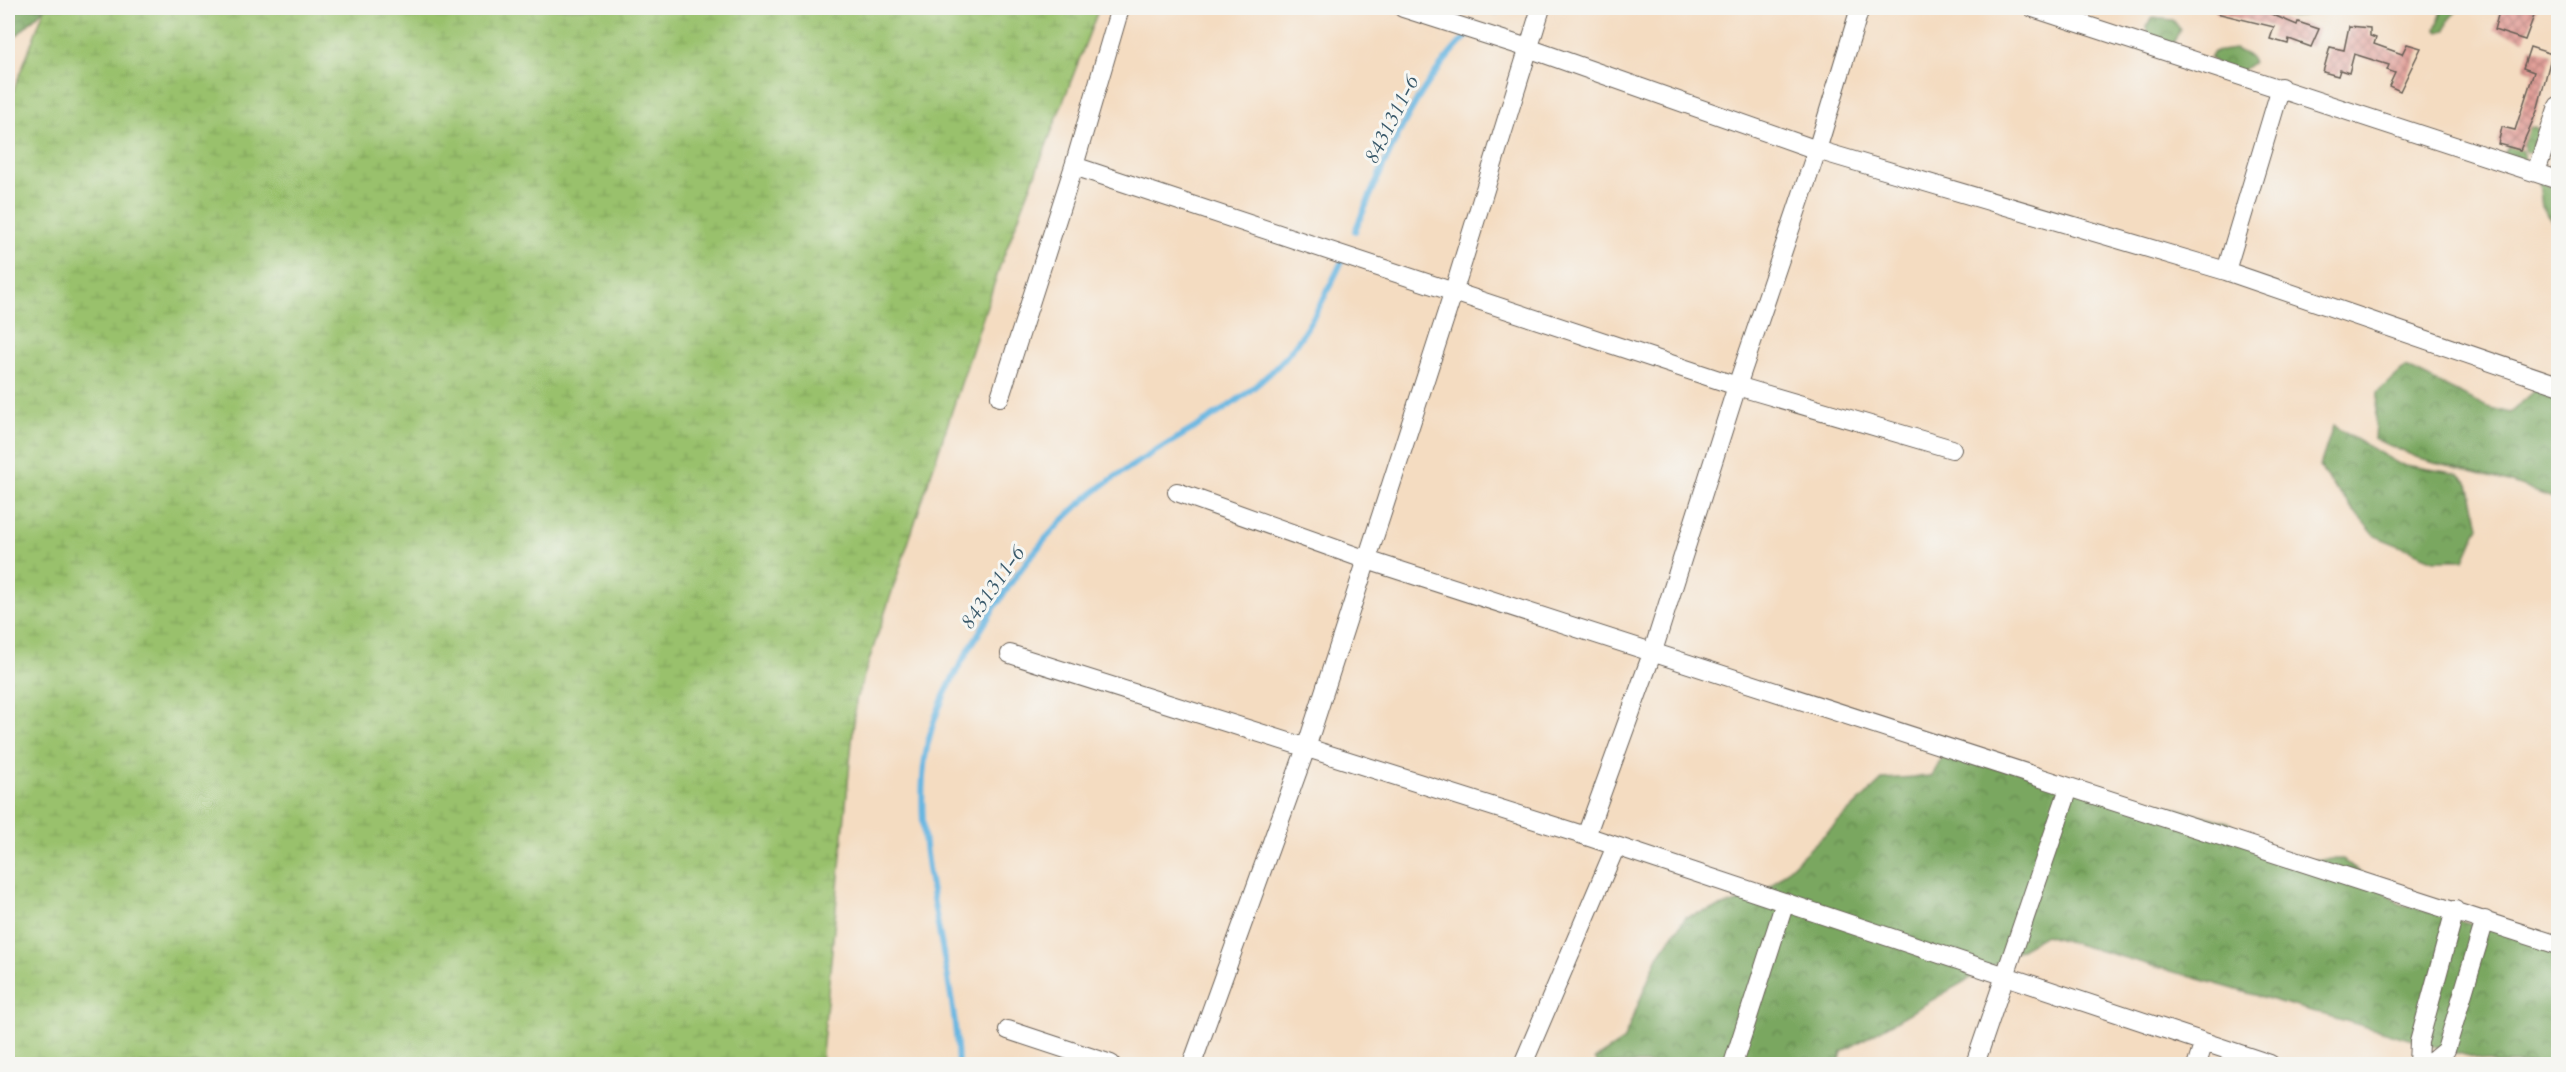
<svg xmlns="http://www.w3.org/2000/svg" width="2566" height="1072" viewBox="0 0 2566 1072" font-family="Cardo,serif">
	<defs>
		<pattern id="forest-crowns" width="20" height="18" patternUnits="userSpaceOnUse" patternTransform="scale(1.5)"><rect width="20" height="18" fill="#7aa760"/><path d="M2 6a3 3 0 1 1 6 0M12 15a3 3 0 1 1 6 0" fill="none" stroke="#63874e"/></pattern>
		<pattern id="wetland-marsh" width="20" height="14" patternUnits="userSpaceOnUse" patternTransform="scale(1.5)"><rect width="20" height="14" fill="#99c16c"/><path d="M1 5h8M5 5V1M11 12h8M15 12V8" fill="none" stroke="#83a55d"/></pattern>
		<pattern id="building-cross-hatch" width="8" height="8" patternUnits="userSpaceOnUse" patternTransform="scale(1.5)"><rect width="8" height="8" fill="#e19c95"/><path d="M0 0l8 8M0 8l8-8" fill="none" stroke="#b67e79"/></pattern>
	</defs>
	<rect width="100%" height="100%" fill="#f6f6f2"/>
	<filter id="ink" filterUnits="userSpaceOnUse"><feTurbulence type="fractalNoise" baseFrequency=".0167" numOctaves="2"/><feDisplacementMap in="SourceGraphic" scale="12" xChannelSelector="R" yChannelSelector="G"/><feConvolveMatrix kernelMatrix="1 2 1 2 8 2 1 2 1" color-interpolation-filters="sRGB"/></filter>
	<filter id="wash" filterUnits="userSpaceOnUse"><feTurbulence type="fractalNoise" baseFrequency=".008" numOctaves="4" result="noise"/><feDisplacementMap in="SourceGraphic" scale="24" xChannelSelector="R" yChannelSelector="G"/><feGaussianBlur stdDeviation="1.35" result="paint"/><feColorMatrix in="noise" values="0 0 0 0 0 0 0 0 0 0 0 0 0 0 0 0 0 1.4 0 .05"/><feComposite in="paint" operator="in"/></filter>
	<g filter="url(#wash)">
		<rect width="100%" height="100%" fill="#f4dcc1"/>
		<path fill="url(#forest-crowns)" stroke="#4b623e" stroke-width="1.5" d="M8 8H45L8 44Z
			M2272 8H2307L2306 15 2292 17 2272 14Z
			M2443 8H2456V12L2449 19 2446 30 2439 32 2436 29Z
			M2152 18 2173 20 2180 29 2171 48 2149 37 2146 26Z
			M2235 49 2249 56 2253 62 2234 77 2210 58 2214 52Z
			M2535 126 2541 131 2535 152 2526 153 2521 139 2528 127Z
			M2510 144C2522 147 2526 155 2523 166L2505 160V152Z
			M2539 183 2558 189V229L2542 207Z
			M2406 367 2487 407 2510 413 2558 370V500L2509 482 2423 460 2374 439 2377 393Z
			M2333 426 2399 464 2459 474 2469 484 2479 526 2464 560H2434L2375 536 2325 476 2320 466Z
			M1948 747 2228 822 2288 860 2343 859 2400 904 2558 947V1064H2496L2045 935 1842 1052 1839 1064H1598L1595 1059 1623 1041 1658 956 1686 917 1761 895 1883 779 1932 776Z"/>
		<path fill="url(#wetland-marsh)" stroke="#5a6e44" stroke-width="1.5" d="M45 8H1099L1000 266 856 700 821 1064H8V105Z"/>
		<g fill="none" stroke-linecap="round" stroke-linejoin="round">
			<path stroke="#67b6e1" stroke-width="6" d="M1496 12 1501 8
				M1355 231C1386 159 1413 88 1470 33
				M958 1064C955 964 911 857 925 758 931 715 954 673 977 636 1009 582 1047 528 1098 489 1157 444 1232 416 1283 360 1309 331 1326 294 1343 259"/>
		</g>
		<g id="blocks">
			<path fill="url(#building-cross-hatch)" d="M2216 8H2257L2297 25 2298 22 2319 29 2311 47 2289 39 2288 44 2270 39 2274 27 2216 13Z
				M2500 8H2537L2525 40 2494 30Z
				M2349 26 2370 28V36L2376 38 2374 44 2402 54 2407 44 2421 48 2400 91 2389 86 2395 73 2387 70 2389 65 2354 54 2349 73 2340 70 2338 76 2323 72 2330 47 2344 50Z
				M2530 47 2552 54 2537 111 2520 150 2498 144 2502 127 2515 130 2534 72 2523 68Z"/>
		</g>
	</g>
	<g filter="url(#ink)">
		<use href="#blocks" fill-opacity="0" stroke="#685f56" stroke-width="1.5"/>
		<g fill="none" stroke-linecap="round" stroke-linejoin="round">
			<defs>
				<path id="street" d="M1403 8 1528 48 1817 150 2226 271 2558 385
					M2033 8 2558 180
					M1074 166 1737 386 1952 449
					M2536 172 2558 106
					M2226 271 2281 87
					M1000 397 1074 166 1120 8
					M1177 492 1367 560 2558 945
					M1010 654 1586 836 2270 1064
					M1586 836 1653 651 1737 386 1817 150 1860 8
					M1008 1030 1111 1064
					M1192 1064 1306 748 1454 290 1541 8
					M1523 1064 1616 846
					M1733 1064 1785 902
					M1975 1064 2069 788
					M2197 1064 2204 1042
					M2418 1064 2419 1042 2455 910
					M2429 1064 2446 1050 2485 920"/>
			</defs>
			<use href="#street" stroke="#685f56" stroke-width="20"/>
			<use href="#street" stroke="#fff" stroke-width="18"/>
		</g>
	</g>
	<g text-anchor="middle" stroke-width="6" stroke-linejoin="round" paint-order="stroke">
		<g font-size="21" font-style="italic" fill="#3a5a6b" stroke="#f6f6f2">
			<text transform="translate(1391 120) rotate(-63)" y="7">8431311-6</text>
			<text transform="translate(992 588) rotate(-55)" y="7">8431311-6</text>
		</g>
	</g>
	<rect width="2566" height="1072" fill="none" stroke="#f6f6f2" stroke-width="30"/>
</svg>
